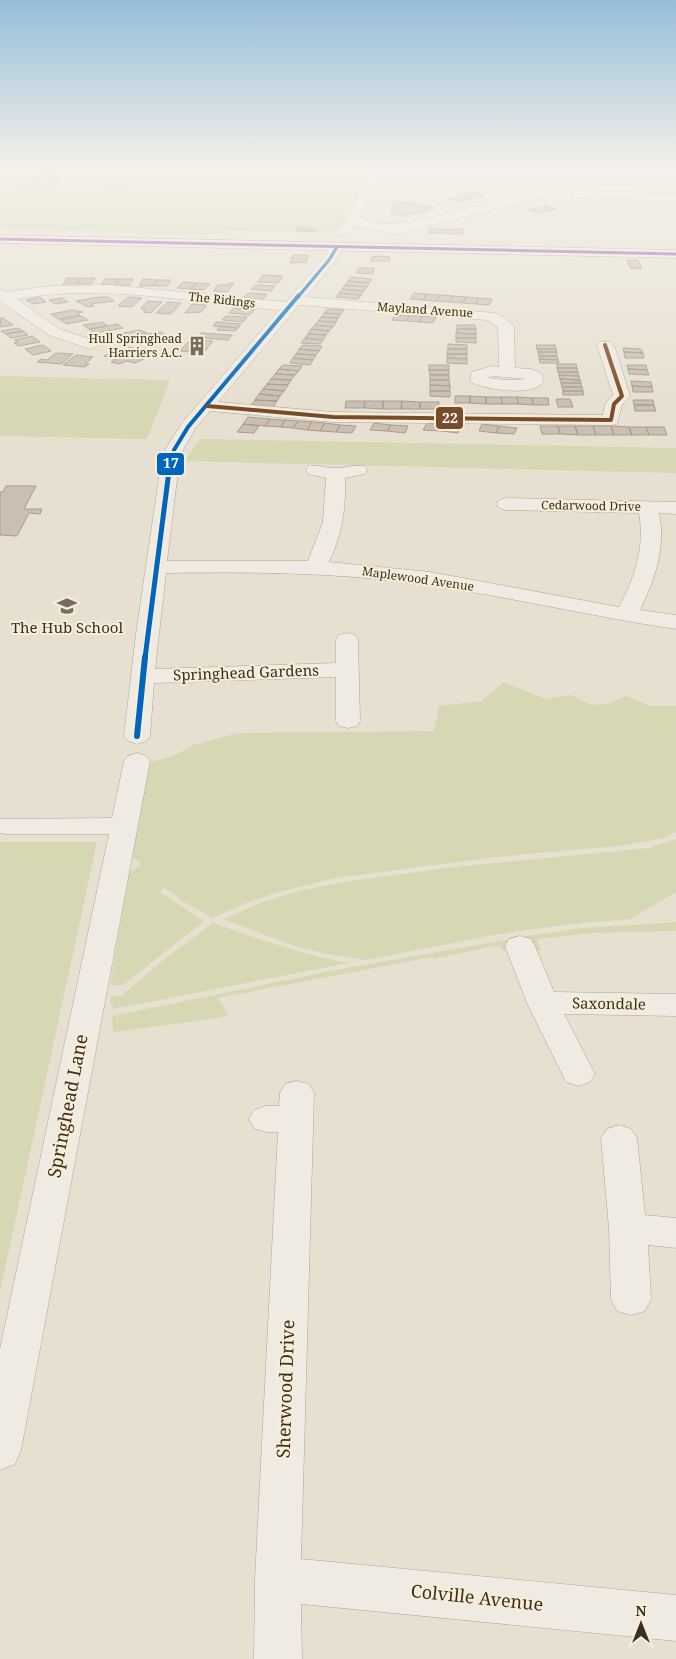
<svg xmlns="http://www.w3.org/2000/svg" width="676" height="1659" viewBox="0 0 676 1659" font-family="'Noto Serif',serif">
	<rect width="100%" height="100%" fill="#e7e0d1"/>
	<path fill="#d6d7b3" d="M0 171H372L373 173 366 174 336 233 223 231V233L207 235 100 232 97 230 99 228H82L80 231 26 228 10 230 6 226H0Z
		M0 376 170 380 147 439 0 436Z
		M201 439 676 448V473L187 461V457Z
		M504 682 545 699 571 695 592 705 610 703 626 696 651 706H676V832L664 838 620 846 504 856 335 878 275 893 243 904 213 918 184 902 164 887 160 892 204 921 123 985H110L129 874 141 864 126 851 143 764 174 756 193 745 238 733 434 731 439 706 481 701Z
		M676 839V892L630 919 563 925 493 935 366 960 328 954 294 946 223 919 263 902 303 890 357 880 455 867 649 848Z
		M0 842H97L0 1292Z
		M676 922V931L595 933 537 939 541 951 528 952 521 937 582 928Z
		M213 923C258 939 301 954 348 963L113 1009V1005L110 1004 111 996H121L167 957Z
		M511 939 517 949 503 951 499 945 434 959 432 957 218 998 229 1015 213 1019 113 1032 112 1016 341 969Z"/>
	<path fill="#cbbfb2" stroke="#a89c90" d="M43 171H58L50 176H60L51 186H18L31 177H38Z
		M112 179H130L123 187H105Z
		M475 192 485 195 470 198 460 195Z
		M461 197 471 199 458 202 448 199Z
		M394 202 414 203 435 208 403 216 391 214Z
		M545 206 557 209 541 213 529 210Z
		M297 227 316 229V231H296Z
		M430 229H463V234L429 233Z
		M293 255H308L306 262 290 263Z
		M372 257 379 256 390 257 389 261H371Z
		M627 260H638L642 268 631 269Z
		M358 268H374L373 274 357 273Z
		M263 275 283 276 278 283 258 282Z
		M351 277 372 279 369 283 348 281Z
		M67 278H81L77 284H63Z
		M81 278H95L91 284H77Z
		M105 279H119L115 285H101Z
		M119 279H133L129 286 115 285Z
		M143 279 157 280 153 286H139Z
		M157 280H171L167 286H153Z
		M348 281 369 283 367 287 345 285Z
		M183 282 197 283 190 289 177 288Z
		M197 283 210 284 204 290 190 289Z
		M229 283H234L227 292 213 291 218 285H227Z
		M255 285 275 286 271 291 251 289Z
		M345 285 367 287 364 291 342 289Z
		M342 289 364 291 361 295 339 293Z
		M248 293 267 294 262 300 242 299Z
		M339 293 361 295 358 299 336 297Z
		M414 293 427 294 423 300 410 299Z
		M427 294 440 295 436 301 423 300Z
		M440 295 453 296 449 302 436 301Z
		M453 296 466 297 463 303 449 302Z
		M40 297 46 302 33 304 26 300Z
		M99 297H108L114 301 91 304 94 306 88 307 76 301Z
		M128 297 142 298 132 307 118 306Z
		M466 297 479 298 476 304 463 303Z
		M62 298 68 302 55 304 49 300Z
		M479 298 492 299 489 305 476 304Z
		M148 301 162 302 151 313 143 312 146 310 141 309 142 307Z
		M167 302 181 303 171 314 156 313Z
		M192 304 207 305 201 312 185 313Z
		M234 308 255 309 250 315 229 313Z
		M327 309 344 310 341 314 324 313Z
		M72 310 83 312 77 313 80 315 58 319 51 314Z
		M324 313 341 314 338 318 321 317Z
		M395 315 409 316 406 321 392 320Z
		M81 316 88 320 67 324 60 320Z
		M226 316 247 317 243 322 222 320Z
		M409 316H422L419 322 406 321Z
		M422 316 436 317 433 323 419 322Z
		M321 317 338 318 336 322 318 321Z
		M0 318H3L13 325 1 327Z
		M318 321 336 322 333 327 315 325Z
		M103 322 108 326 89 329 83 325Z
		M216 322 241 324 238 328 213 326Z
		M117 324 123 328 95 333 89 329Z
		M315 325 333 327 329 331 311 329Z
		M457 325H475L476 329H457Z
		M220 326 238 328 235 331 217 330Z
		M18 328 23 331 6 334 1 331Z
		M311 329 329 331 326 335 308 334Z
		M457 329H476V334L456 333Z
		M140 330 147 333 126 337 120 334Z
		M23 331 28 335 11 338 6 334Z
		M161 332 166 335 158 337 162 339 151 341 146 338 132 341 126 337Z
		M201 333 232 335 228 340 205 338 206 336H198Z
		M456 333 476 334V338H456Z
		M308 334 326 335 323 340 305 338Z
		M32 336 40 342 18 346 14 343 18 342 14 340Z
		M305 338 323 340 320 344 301 343Z
		M456 338H476V343L456 342Z
		M190 340 213 341 203 353 180 351Z
		M448 344 467 345V349H448Z
		M43 345 51 351 33 355 25 349Z
		M303 345 322 346 319 351 299 349Z
		M536 345H555L556 349H537Z
		M128 347 141 350 146 348 154 350 147 353 153 354 145 357 118 351Z
		M623 348 641 349 643 353 624 352Z
		M299 349 319 351 316 355 296 354Z
		M448 349H467V354H447Z
		M537 349H556L557 352H538Z
		M116 352 144 359 135 363 127 361 119 364 111 362 116 360 104 356Z
		M538 352H557V356H539Z
		M624 352 643 353 644 358H625Z
		M56 353 73 354 61 364 37 362 41 359 47 360Z
		M296 354 316 355 313 360 293 358Z
		M447 354H467V359L447 358Z
		M76 355 93 357 85 364H89L85 367 63 365Z
		M539 356H557L558 360 539 359Z
		M293 358 313 360 310 365 290 363Z
		M447 358 467 359V364L447 363Z
		M539 359 558 360 559 363H540Z
		M557 364H576L577 368H557Z
		M283 365 302 366 299 371 279 369Z
		M429 365H449V370H429Z
		M627 365H646L647 370 628 369Z
		M557 368H577L578 372H558Z
		M279 369 299 371 295 375 275 374Z
		M628 369 647 370 649 375 629 374Z
		M429 370H449V375H430Z
		M558 372H578L579 376 559 375Z
		M275 374 295 375 291 380 271 379Z
		M430 375H449V380H430Z
		M559 375 579 376 580 380 560 379Z
		M271 379 291 380 288 385 267 384Z
		M560 379 580 380 581 383H561Z
		M430 380H449L450 386 430 385Z
		M631 381 651 382 652 387 632 386Z
		M561 383H581L582 387H562Z
		M267 384 288 385 284 391 263 389Z
		M430 385 450 386V391H430Z
		M632 386 652 387 653 392H633Z
		M562 387H582L583 391H563Z
		M263 389 284 391 280 396 259 394Z
		M430 391H450V397L430 396Z
		M563 391H583L584 395H563Z
		M259 394 280 396 277 401 255 400Z
		M455 396H470V403H455Z
		M470 396 486 397V404L470 403Z
		M486 397H501L502 404H486Z
		M501 397H517L518 404H502Z
		M517 397 532 398 533 405 518 404Z
		M532 398H548L549 405H533Z
		M556 399H570L573 407H558Z
		M255 400 277 401 273 407 251 405Z
		M633 400H653L654 405H634Z
		M346 401H365L364 408H345Z
		M365 401H383V409L364 408Z
		M383 401H402L401 409H383Z
		M402 401 420 402V409H401Z
		M420 402H439V409H420Z
		M634 405H654L656 411H635Z
		M248 417 270 419 265 426 243 424Z
		M270 419 285 420 281 427 265 426Z
		M285 420 298 421 293 428 281 427Z
		M298 421 312 422 307 430 293 428Z
		M312 422 325 423 320 431 307 430Z
		M325 423 340 425 336 432 320 431Z
		M374 423 391 425 387 431 370 430Z
		M427 423 444 425 441 431 423 430Z
		M243 424 259 426 254 433 237 432Z
		M482 424 499 426 496 433 479 431Z
		M340 425 356 426 352 433 336 432Z
		M391 425 408 426 405 433 387 431Z
		M444 425 461 426 458 433 441 431Z
		M499 426 517 428 514 434 496 433Z
		M540 426H558L560 434H542Z
		M558 426H575L578 435 560 434Z
		M575 426H593L596 435H578Z
		M593 426H611L614 435H596Z
		M611 426 629 427 632 435H614Z
		M629 427H646L649 435H632Z
		M646 427H664L667 435H649Z
		M6 486H36L24 509H42L40 514 29 513 17 536 0 535V492H3Z"/>
	<g fill="none" stroke-linecap="round" stroke-linejoin="round">
		<defs>
			<path id="street" d="M368 171H380L360 218 364 221 384 224 407 223 624 171H643L641 173 408 231 407 234 402 235 354 226 348 235H338L337 232 348 217Z
				M578 191 676 193V201L574 198 572 195 574 192Z
				M337 243 344 247 334 263 306 297 495 313 505 318 514 326 515 368 531 369 541 373 544 381C533 398 488 389 472 383L470 380 472 372 492 366 499 367 498 327 487 320 299 305 218 402 333 412 603 415 605 404 613 395 597 345 599 342H611L615 348 630 396 622 405 617 424 611 425 333 422 210 411 195 429 183 450 178 471 167 561H308L323 522 326 478 308 474 306 470 308 466C318 464 327 469 336 468 346 468 355 464 365 466L367 470 365 474 345 478C346 508 342 535 329 562L430 572 619 607C635 577 645 547 639 513L506 510 499 508 496 504 499 500 506 498 676 502V514L659 513C666 548 655 579 640 610L676 615V629C587 616 500 594 411 583 330 572 248 572 166 573L155 669 336 663V640L339 635 347 633 355 635 358 640 360 721 357 726 348 728 339 726 336 721V677L154 683 150 736 146 741 137 744 128 741 124 736 136 634 160 471 165 450 182 423 279 310C192 303 103 283 17 299L59 329 96 341 98 344 96 347 90 349 49 335 0 301V290L7 292 50 286 110 285 286 302 324 258 332 244ZM493 376 527 379 508 380 487 378Z
				M137 753 146 756 150 761 21 1450 15 1464 0 1470V1349L109 834H6L0 833V819L112 818 124 761 128 756Z
				M520 936 531 939 535 946 554 992 676 994V1016L564 1014 595 1074 590 1082 578 1086 566 1082 527 1003 505 946 509 939Z
				M297 1081 309 1084 314 1093 301 1559 676 1595V1641L301 1604 302 1659H254L255 1579 278 1132H266L254 1128 249 1119 254 1110 266 1106H279L280 1093 285 1084Z
				M619 1125 631 1129 637 1138 645 1215 676 1218V1248L648 1245 651 1299 645 1311 631 1315 617 1311 611 1299 609 1228 601 1138 607 1129Z"/>
			<path id="secondary" d="M0 235 676 250V258L0 243Z"/>
		</defs>
		<use href="#street" stroke="#ada599" stroke-width="1"/>
		<use href="#secondary" stroke="#9c958a" stroke-width="1"/>
		<use href="#street" fill="#efebe3" fill-rule="evenodd"/>
		<use href="#secondary" fill="#efebe3" fill-rule="evenodd"/>
		<defs>
			<path id="bus-1" d="M0 239 676 254"/>
			<path id="bus-2-far3" d="M298 297 329 260 337 247"/>
			<path id="bus-2-far2" d="M173 456 174 450 188 427 299 295"/>
			<path id="bus-2-far1" d="M145 658 169 471 173 455"/>
			<path id="bus-2" d="M137 736 145 657"/>
			<path id="bus-3" d="M207 406 333 417 611 420 614 404 622 396 605 345"/>
		</defs>
		<use href="#bus-1" stroke="#f7eed8" stroke-width="5"/>
		<use href="#bus-2-far3" stroke="#f7eed8" stroke-width="5"/>
		<use href="#bus-2-far2" stroke="#f7eed8" stroke-width="6"/>
		<use href="#bus-2-far1" stroke="#f7eed8" stroke-width="8"/>
		<use href="#bus-2" stroke="#f7eed8" stroke-width="10"/>
		<use href="#bus-3" stroke="#f7eed8" stroke-width="6"/>
		<use href="#bus-1" stroke="#8e44ad" stroke-width="3"/>
		<use href="#bus-2-far3" stroke="#0065bd" stroke-width="3"/>
		<use href="#bus-2-far2" stroke="#0065bd" stroke-width="4"/>
		<use href="#bus-2-far1" stroke="#0065bd" stroke-width="5"/>
		<use href="#bus-2" stroke="#0065bd" stroke-width="6"/>
		<use href="#bus-3" stroke="#7a4b2a" stroke-width="4"/>
	</g>
	<linearGradient id="sky" x2="0" y2="1"><stop stop-color="#96bed9"/><stop offset="0.42" stop-color="#f4f1ea"/><stop offset="1" stop-color="#f4f1ea" stop-opacity="0"/></linearGradient>
	<rect width="676" height="403" fill="url(#sky)"/>
	<defs>
		<symbol id="building-bare" viewBox="-9 -9 18 18"><path d="M-4-6H4V6H1V3H-1V6H-4ZM-2.5-4.3h1.7v1.8h-1.7ZM.8-4.3h1.7v1.8H.8ZM-2.5-1h1.7V.8h-1.7ZM.8-1h1.7V.8H.8Z" fill="#786c5e" stroke="#f7eed8" stroke-width="2.5" paint-order="stroke"/></symbol>
		<symbol id="school-bare" viewBox="-9 -9 18 18"><path d="M0-5L7-2L0 1L-7-2ZM-4 1L0 2.5L4 1V4Q0 6-4 4Z" fill="#786c5e" stroke="#f7eed8" stroke-width="2.5" paint-order="stroke"/></symbol>
	</defs>
	<g fill-rule="evenodd">
		<use href="#building-bare" x="183" y="332" width="28" height="28"/>
		<use href="#school-bare" x="53" y="592" width="28" height="28"/>
	</g>
	<g text-anchor="middle" stroke-width="4" stroke-linejoin="round" paint-order="stroke">
		<g font-size="12" fill="#3d2e20" stroke="#f7eed8">
			<text transform="translate(222 300) rotate(6)" y="4">The Ridings</text>
			<text transform="translate(425 310) rotate(4)" y="4">Mayland Avenue</text>
			<text transform="translate(591 506) rotate(1)" y="4">Cedarwood Drive</text>
			<text transform="translate(418 579) rotate(8)" y="4">Maplewood Avenue</text>
		</g>
		<g font-size="12" fill="#3d2e20" stroke="#f7eed8" text-anchor="end">
			<text x="182" y="343">Hull Springhead<tspan x="182" dy="14">Harriers A.C.</tspan></text>
		</g>
		<g font-size="15" fill="#3d2e20" stroke="#f7eed8">
			<text x="67" y="633">The Hub School</text>
		</g>
		<g font-size="15" fill="#3d2e20" stroke="#f7eed8">
			<text transform="translate(246 673) rotate(-2)" y="5">Springhead Gardens</text>
			<text transform="translate(609 1004) rotate(1)" y="5">Saxondale</text>
		</g>
		<g font-size="18" fill="#3d2e20" stroke="#f7eed8">
			<text transform="translate(68 1106) rotate(-79)" y="6">Springhead Lane</text>
			<text transform="translate(286 1389) rotate(-88)" y="6">Sherwood Drive</text>
			<text transform="translate(477 1598) rotate(6)" y="6">Colville Avenue</text>
		</g>
	</g>
	<g stroke="#f7eed8" stroke-width="2">
		<rect x="435" y="406" width="29" height="24" rx="5" fill="#7a4b2a"/>
		<rect x="156" y="452" width="29" height="24" rx="5" fill="#0065bd"/>
	</g>
	<g font-size="14" text-anchor="middle" font-weight="bold" fill="#fff">
		<text x="450" y="423">22</text>
		<text x="171" y="468">17</text>
	</g>
	<g transform="translate(641 1624)" stroke="#f7eed8" stroke-width="4" paint-order="stroke">
	<path d="M0-4L9 19L0 12L-9 19Z" fill="#3d2e20"/>
	<text y="-8" font-size="14" font-weight="bold" text-anchor="middle" fill="#3d2e20">N</text>
	</g>
</svg>
